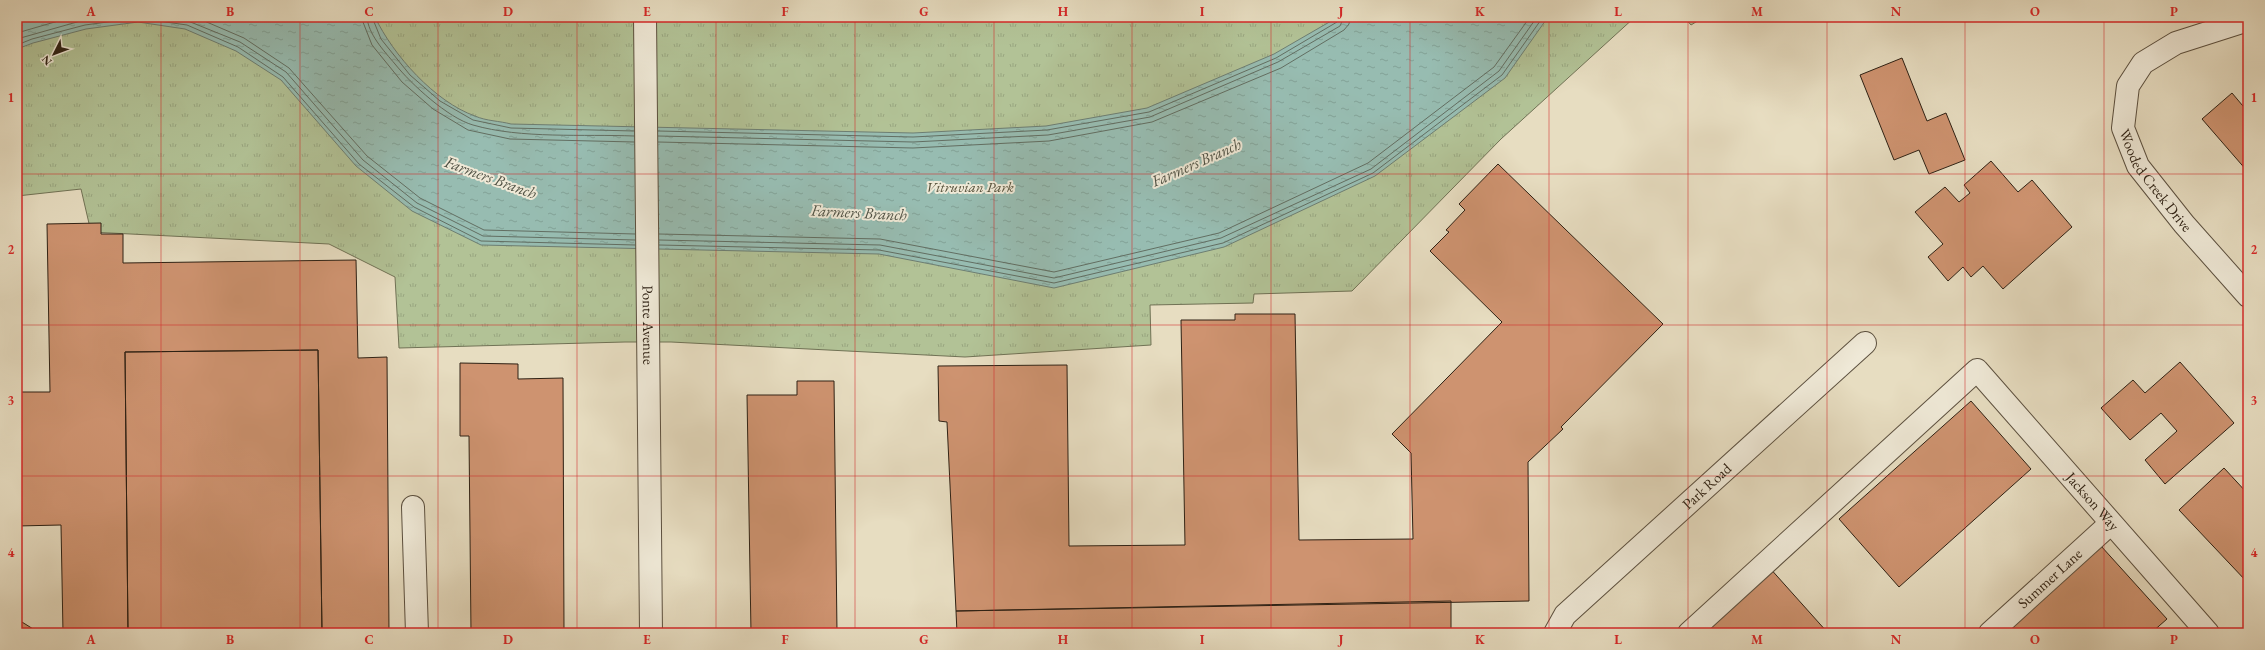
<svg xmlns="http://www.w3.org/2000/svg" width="2265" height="650" viewBox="0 0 2265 650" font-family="'EB Garamond',serif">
	<defs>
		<pattern id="grass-tufts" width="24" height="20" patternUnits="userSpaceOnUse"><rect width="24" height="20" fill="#b2c296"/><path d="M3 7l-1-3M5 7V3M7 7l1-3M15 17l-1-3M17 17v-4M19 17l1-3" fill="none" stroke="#99a680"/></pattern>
		<pattern id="forest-firs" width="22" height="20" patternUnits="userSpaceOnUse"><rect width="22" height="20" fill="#b2c296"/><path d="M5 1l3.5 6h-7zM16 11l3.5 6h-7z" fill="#99a680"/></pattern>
		<pattern id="water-ripples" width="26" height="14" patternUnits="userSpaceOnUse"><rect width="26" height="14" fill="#97bcb1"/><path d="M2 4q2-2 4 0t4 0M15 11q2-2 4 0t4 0" fill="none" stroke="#82a197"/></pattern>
	</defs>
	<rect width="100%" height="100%" fill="#e7ddc1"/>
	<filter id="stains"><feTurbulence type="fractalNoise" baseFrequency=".005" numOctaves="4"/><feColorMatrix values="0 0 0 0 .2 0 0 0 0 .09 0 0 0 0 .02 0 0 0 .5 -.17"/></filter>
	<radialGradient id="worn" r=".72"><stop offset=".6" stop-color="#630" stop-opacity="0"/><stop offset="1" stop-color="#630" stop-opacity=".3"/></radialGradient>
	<path fill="url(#grass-tufts)" stroke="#707255" d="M17 17H1635L1501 139 1352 291 1254 294 1253 303 1150 305 1151 345 965 357 671 342H625L399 348 395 277 329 244 91 232 81 189 17 196Z"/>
	<path fill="url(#forest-firs)" stroke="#707255" d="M1684 17H1704L1691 25Z"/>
	<path fill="url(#water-ripples)" stroke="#6d7e72" d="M17 17H375C393 55 435 102 475 116 486 121 500 121 511 124L913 133 1046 126 1147 108 1274 54 1338 17H1548L1505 78 1375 176 1224 247 1054 288 879 254 481 245 412 211 356 166 281 80 236 51 185 29 138 22 86 29 33 43 17 49Z"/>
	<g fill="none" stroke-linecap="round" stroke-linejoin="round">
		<path stroke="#626e62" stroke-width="1" d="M166 17 188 21 240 42 286 72 363 160 417 203 483 236 635 240
			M195 17 244 38 289 68 367 156 420 198 484 230 635 234
			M361 17 372 45 402 82 433 109 468 130 510 139 634 142
			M367 17C368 34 384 51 395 64 411 84 448 118 473 125 521 139 584 134 634 136
			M372 17 381 39 410 75 440 101 473 120 511 128 634 131
			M17 33 72 17
			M17 39 84 20 105 17
			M17 45 32 39 85 25 137 18 187 25 238 47 283 77 359 164 414 207 481 241 635 245
			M658 131 913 137 1047 130 1149 112 1276 58 1337 22 1339 17
			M658 136 913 142 1048 135 1150 117 1278 62 1340 26 1344 17
			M658 142 913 148 1049 141 1152 122 1281 68 1344 30 1349 24 1350 17
			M659 234 880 239 1054 272 1219 233 1368 163 1494 67 1530 17
			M659 240 880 245 1054 278 1221 238 1371 169 1499 71 1537 17
			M659 245 879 250 1054 283 1223 243 1373 173 1502 75 1543 17"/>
	</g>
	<path fill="#ce9370" stroke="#2e2114" d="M1902 58 1927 121 1946 113 1965 160 1929 174 1919 150 1894 160 1860 75Z
		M2232 93 2248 112V172L2202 119Z
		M1991 161 2018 192 2032 180 2072 227 2003 289 1983 266 1971 277 1963 267 1948 281 1928 257 1943 244 1915 212 1945 187 1959 202 1970 193 1964 185Z
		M1498 164 1663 324 1561 427 1563 429 1528 462 1529 601 956 611 947 422 939 421 938 366 1067 365 1069 546 1185 545 1181 320H1235V314H1295L1299 540 1413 539 1411 453 1392 434 1502 322 1430 251 1449 232 1446 230 1465 210 1459 204Z
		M101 223V234H123V263L356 260 358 358 387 357 389 633H322L318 350 125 352 128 633H63L61 525 17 526V392H50L47 224Z
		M318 350 322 633H128L125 352Z
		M2180 362 2234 423 2165 484 2145 460 2177 431 2161 413 2130 440 2101 408 2133 380 2145 393Z
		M460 363 518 364V379L563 378 564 633H471L469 436H460Z
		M797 381H834L837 633H751L747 395H797Z
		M1971 401 2031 469 1899 587 1839 519Z
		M2224 468 2248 494 2247 582 2179 510Z
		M2101 546 2167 619 2151 633H2004Z
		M1768 566 1828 633H1706L1701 627Z
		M1451 601V633H957L956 611Z
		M17 619 30 627 39 633H17Z"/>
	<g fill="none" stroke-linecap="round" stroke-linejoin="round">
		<defs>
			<g id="minor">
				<path id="s1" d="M645 17 651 633"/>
				<path id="s2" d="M2248 20 2176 43 2143 63 2128 86 2123 128 2138 166 2184 224 2248 296"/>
				<path d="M413 507 417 633"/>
				<path id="s3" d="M1555 633 1565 615 1865 343"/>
				<path id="s4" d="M1689 633 1977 370 2208 633"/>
				<path id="s5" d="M1990 633 2110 524"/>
			</g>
		</defs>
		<use href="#minor" stroke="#5c503f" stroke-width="24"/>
		<use href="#minor" stroke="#efe9d7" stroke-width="22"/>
	</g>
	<path fill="none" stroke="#d62828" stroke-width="1" stroke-opacity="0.55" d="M161 17V633M300 17V633M438 17V633M577 17V633M716 17V633M855 17V633M994 17V633M1132 17V633M1271 17V633M1410 17V633M1549 17V633M1688 17V633M1827 17V633M1965 17V633M2104 17V633M17 174H2248M17 325H2248M17 476H2248"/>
	<g text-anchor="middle" stroke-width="4" stroke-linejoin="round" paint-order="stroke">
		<g font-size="15" fill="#2e2114" stroke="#efe9d7">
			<text dy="5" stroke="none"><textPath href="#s2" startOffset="246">Wooded Creek Drive</textPath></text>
			<text dy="5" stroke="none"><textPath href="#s1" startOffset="308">Ponte Avenue</textPath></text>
			<text dy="5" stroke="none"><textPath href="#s3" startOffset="212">Park Road</textPath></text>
			<text dy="5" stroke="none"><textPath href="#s4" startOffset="565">Jackson Way</textPath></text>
			<text dy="5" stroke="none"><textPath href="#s5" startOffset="81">Summer Lane</textPath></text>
		</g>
		<g font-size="15" font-style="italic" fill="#56513b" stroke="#efe9d7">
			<text x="970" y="192">Vitruvian Park</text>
		</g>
		<g font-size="16" font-style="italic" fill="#4e5043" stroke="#efe9d7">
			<text transform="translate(1196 162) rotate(-24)" y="6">Farmers Branch</text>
			<text transform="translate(491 177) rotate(20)" y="6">Farmers Branch</text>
			<text transform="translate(859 212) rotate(3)" y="6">Farmers Branch</text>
		</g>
	</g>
	<rect width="2265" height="650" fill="none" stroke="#e7ddc1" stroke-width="44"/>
	<g transform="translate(54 54) rotate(228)" stroke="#efe9d7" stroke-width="3" paint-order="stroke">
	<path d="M0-3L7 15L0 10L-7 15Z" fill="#2e2114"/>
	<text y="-6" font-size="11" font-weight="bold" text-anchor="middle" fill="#2e2114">N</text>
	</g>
	<rect x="22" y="22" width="2221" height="606" fill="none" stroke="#d62828" stroke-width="1.5"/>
	<g font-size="13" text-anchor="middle" font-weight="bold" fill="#d62828">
		<text x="91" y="16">A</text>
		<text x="230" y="16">B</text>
		<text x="369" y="16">C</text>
		<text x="508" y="16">D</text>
		<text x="647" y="16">E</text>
		<text x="785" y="16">F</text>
		<text x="924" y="16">G</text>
		<text x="1063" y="16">H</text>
		<text x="1202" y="16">I</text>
		<text x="1341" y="16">J</text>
		<text x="1480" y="16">K</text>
		<text x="1618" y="16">L</text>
		<text x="1757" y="16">M</text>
		<text x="1896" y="16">N</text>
		<text x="2035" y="16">O</text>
		<text x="2174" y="16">P</text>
		<text x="11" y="102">1</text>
		<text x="2254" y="102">1</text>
		<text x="11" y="254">2</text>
		<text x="2254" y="254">2</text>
		<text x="11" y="405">3</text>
		<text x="2254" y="405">3</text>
		<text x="11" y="557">4</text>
		<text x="2254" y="557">4</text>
		<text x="91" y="644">A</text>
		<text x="230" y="644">B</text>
		<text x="369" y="644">C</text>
		<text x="508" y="644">D</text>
		<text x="647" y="644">E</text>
		<text x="785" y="644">F</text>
		<text x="924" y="644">G</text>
		<text x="1063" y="644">H</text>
		<text x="1202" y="644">I</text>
		<text x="1341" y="644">J</text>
		<text x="1480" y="644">K</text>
		<text x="1618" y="644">L</text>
		<text x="1757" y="644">M</text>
		<text x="1896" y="644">N</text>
		<text x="2035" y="644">O</text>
		<text x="2174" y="644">P</text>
	</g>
	<rect width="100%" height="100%" filter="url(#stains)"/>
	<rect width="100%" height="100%" fill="url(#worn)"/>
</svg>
